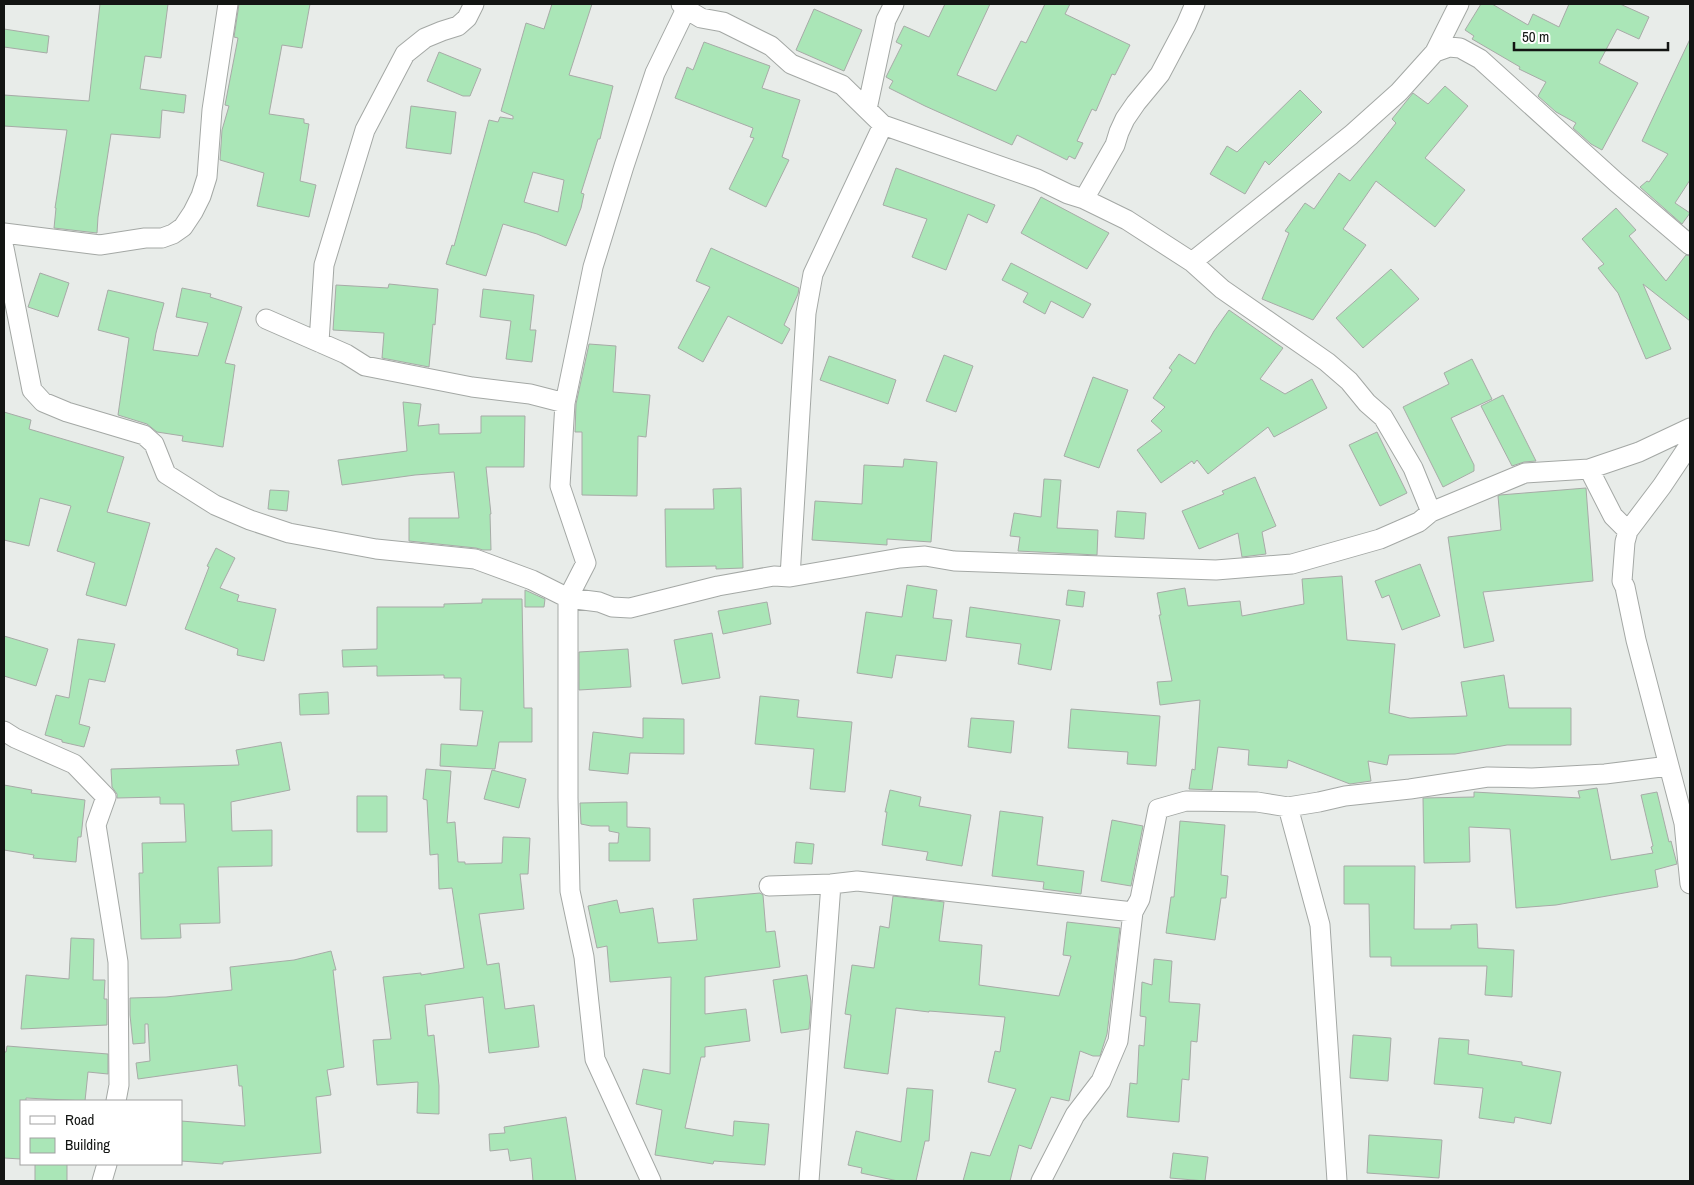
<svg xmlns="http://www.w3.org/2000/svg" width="1694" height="1185" viewBox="0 0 1694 1185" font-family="'Archivo Narrow',sans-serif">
	<rect width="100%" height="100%" fill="#e8ece9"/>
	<path fill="#aae6b7" stroke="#a7aba7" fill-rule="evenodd" d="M100 4H168L161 58 145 56 140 89 186 95 184 113 162 110 160 138 111 134 98 217 97 233 54 228 56 208H55L67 130 4 126V95L89 101Z
		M239 4H310L302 48 282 45 269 114 304 119V123L309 124 300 181 316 185 309 217 257 206 264 173 220 160 222 130 229 106 225 105 238 38 234 37Z
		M552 4H592L569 75 613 86 600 139H598L581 193 584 194 581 208 566 246 537 234 503 224 486 276 446 264 452 245 454 246 489 120 498 122 500 117 513 119V116L501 111 526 23 544 29ZM533 172 564 180 558 212 524 202Z
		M945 4H990L957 75 996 91 1021 41 1026 43 1045 4H1070L1065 14 1130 45 1115 75 1112 74 1096 111 1092 109 1077 141 1083 143 1075 159 1069 156 1067 160 1017 135 1012 145 925 106 889 88 893 81 886 77 902 45 896 42 904 26 929 37Z
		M1481 4H1492L1528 25 1533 14 1559 27 1569 4H1620L1649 17 1639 39 1617 29 1599 63 1638 83 1602 150 1591 144 1573 128 1576 123 1556 112 1538 96 1546 82 1519 69 1520 67 1472 39 1474 36 1465 30Z
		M814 9 862 30 844 71 796 50Z
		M4 29 49 36 47 53 4 47Z
		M1690 39V180L1675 203 1690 213 1682 224 1640 187 1647 181 1649 182 1668 154 1642 141Z
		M704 42 770 66 762 88 800 100 782 157 789 160 766 207 729 189 754 138 750 137 753 128 675 98 687 67 693 70Z
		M439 52 481 69 470 96H463L427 81Z
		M1445 86 1468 106 1425 158 1465 190 1435 227 1376 181 1343 229 1366 245 1313 320 1262 299 1289 233 1285 231 1305 203 1314 209 1339 173 1350 181 1396 123 1392 119 1413 93 1428 104Z
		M1300 90 1322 112 1269 165 1265 161 1245 194 1210 174 1227 146 1237 152Z
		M411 106 456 112 451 154 406 148Z
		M896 168 995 205 987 223 968 214 946 270 912 257 927 219 883 205Z
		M1041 197 1109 233 1087 269 1021 233Z
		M1616 208 1636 230 1629 236 1666 281 1686 255 1690 256V321L1643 284 1671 349 1646 359 1618 293 1598 268 1604 264 1582 239Z
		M711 248 799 288 798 294 784 325 790 329 782 344 728 316 703 362 678 348 710 287 696 281Z
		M1011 263 1091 304 1083 318 1051 301 1045 314 1023 302 1028 293 1002 280Z
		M1391 269 1419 299 1363 348 1336 318Z
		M40 273 69 283 58 317 28 307Z
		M389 284 438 289 435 325 433 324 429 367 382 358 384 333 333 330 336 285 388 288Z
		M182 288 211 294 210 297 242 307 225 363 235 365 223 447 182 441 183 436 157 432 147 424 118 415 129 338 98 330 108 290 164 303 156 333 153 350 198 356 208 323 176 317Z
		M483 289 534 295 530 330H536L532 362 506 359 511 321 480 317Z
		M1229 310 1283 348 1260 379 1285 394 1312 379 1327 408 1274 437 1268 427 1208 474 1197 460 1194 464 1192 461 1161 483 1137 450 1162 431 1151 421 1165 407 1153 398 1172 370 1169 368 1179 354 1195 364 1214 331Z
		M589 344 616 346 613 392 650 395 646 437 638 436 637 496 582 495V432H575L576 404Z
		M944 355 973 366 956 412 926 401Z
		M829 356 896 380 888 404 820 380Z
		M1472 359 1492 399 1451 418 1474 465V471L1443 487 1403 407 1449 384 1444 373Z
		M1093 377 1128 390 1099 468 1064 456Z
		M1503 395 1536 461 1524 462 1512 466 1481 406Z
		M403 402 421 404 418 426 439 424V434L481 433V416H525L524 467H486L491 514H490L491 550H483L476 548 409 541V518H459L454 472 415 475 342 485 338 460 407 451Z
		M4 412 31 420 29 429 124 457 107 512 150 523 126 606 86 595 95 563 57 551 71 506 40 498 29 546 4 540Z
		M1377 432 1407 493 1380 506 1349 445Z
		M904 459 937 462 931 542 887 539V545L812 540 815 501 862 504 864 465 903 467Z
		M1255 477 1276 526 1262 532 1266 554 1242 557 1238 533 1199 549 1182 511 1224 494 1222 491Z
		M1044 479 1061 480 1057 528 1098 530 1097 555 1018 551 1020 537 1010 536 1014 513 1041 517Z
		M741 488 743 568 716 569V566L666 567 665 509H714L713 489Z
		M1586 488 1593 581 1483 592 1494 641 1464 648 1448 537 1501 530 1498 496 1500 495Z
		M270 490 289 491 287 511 268 509Z
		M1117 511 1146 513 1144 539 1115 537Z
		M216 548 235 558 220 588 239 595 237 601 276 609 264 661 237 655 238 649 185 629 209 567 207 566Z
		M1420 564 1440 616 1402 630 1389 595 1382 598 1375 581Z
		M1342 576 1347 640 1395 644 1389 713 1410 718 1467 716 1461 682 1504 675 1509 708H1571V745H1507L1455 754 1389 755 1387 765 1368 761 1371 781 1350 784 1288 760 1287 768 1248 765 1249 750 1218 747 1212 790 1189 789 1192 769 1195 770 1200 700 1160 705 1157 682 1172 681 1159 615H1161L1157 593 1185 588 1188 606 1240 601 1242 616 1304 604 1302 579Z
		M907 585 937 590 933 618 952 620 946 661 896 655 892 678 857 673 866 612 902 617Z
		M525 590 545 599 544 607H525Z
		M1068 590 1085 592 1083 607 1066 605Z
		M482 599H522L524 708H532V742H499L495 769 440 766 441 744 477 746 483 711 460 710 461 678H444V675L377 676V666L343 667 342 650 377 649V607H444V604L482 603Z
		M767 602 771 624 723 634 718 611Z
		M970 607 1060 620 1051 670 1018 664 1021 644 966 637Z
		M712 633 720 678 682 684 674 640Z
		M4 636 48 649 36 686 4 676Z
		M78 639 115 644 105 682 89 679 79 724 90 727 84 747 62 742V740L45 735 56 695 69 698Z
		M628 649 631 687 579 690V652Z
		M328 692 329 714 300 715 299 694Z
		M760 696 799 700 797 717 852 722 845 792 810 789 814 749 755 744Z
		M1071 709 1160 716 1156 766 1127 764 1128 752 1068 748Z
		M643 718 684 719V754L630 753 628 774 589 770 593 732 643 738Z
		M971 718 1014 721 1011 753 968 747Z
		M281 742 290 790 231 802 232 831 272 830V866L218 867 220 923 180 924 181 938 141 939 139 873H143L142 843 186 842 184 804H160V797L117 798V794L112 787 111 769 239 765 236 750Z
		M426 769 451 771 447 823 455 822 458 862H465V864L502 863 503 837 530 838 528 874H520L524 909 479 914 487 965 499 963 505 1009 534 1005 539 1047 489 1053 483 997 425 1005 428 1036 434 1035 439 1086V1114L417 1113 418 1082 377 1085 373 1040 391 1039 383 977 421 973V975L464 968 452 888 439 889 438 854 430 855 427 800 423 799Z
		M492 770 526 779 519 808 484 799Z
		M4 785 32 790 31 793 85 800 81 837H78L76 862 33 858 34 855 4 850Z
		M1597 788 1611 860 1653 853 1651 847 1653 846 1641 795 1657 792 1669 842 1671 841 1677 864 1655 870 1658 887 1556 905 1516 908 1510 829 1469 827 1470 862 1424 863 1423 798 1474 797V792L1580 798 1578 791Z
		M890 790 921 797 919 806 971 815 962 866 926 860 928 852 882 845 887 812H885Z
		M357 796H387V832H357Z
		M627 802V827L650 828V861H609V843H618L619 833 609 831V826H591L581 824 580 803Z
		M1000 811 1043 817 1037 865 1084 871 1081 894 1043 889 1044 882 992 876Z
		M1112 820 1143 826 1131 886 1101 881Z
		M1180 821 1225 825 1221 875 1228 876 1226 898H1221L1215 940 1166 933 1171 897H1174Z
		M796 842 814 844 812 864 794 863Z
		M1344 866H1415L1414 929H1451V925L1477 924 1478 948 1514 950 1512 997 1485 995 1487 966H1391V957H1370L1369 904H1344Z
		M760 893 763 895 766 932 775 931 780 967 705 977V1014L746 1009 750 1041 705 1047V1057H701L685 1128 733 1136 734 1121 769 1124 765 1165 714 1161 713 1164 655 1155 662 1110 636 1104 643 1069 670 1074 671 977 610 982 607 946 597 948 588 906 617 900 620 913 653 908 658 943 697 940 693 899Z
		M893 896 944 902 939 941 982 945 979 985 1059 996 1071 956 1063 955 1067 922 1120 928 1107 1034 1100 1056H1093L1080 1051 1069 1101 1051 1097 1031 1149 1019 1145 1010 1181H963L971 1152 990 1156 1016 1089 988 1082 995 1051 1000 1052 1005 1017 929 1011V1012L896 1008 888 1074 844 1068 851 1015 845 1014 852 965 874 968 880 926 889 928Z
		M71 938 94 939 93 980H105L104 999H107V1025L21 1029 26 975 69 979Z
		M331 951 336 970H333L344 1067 327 1070 331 1095 316 1097 321 1153 223 1162V1164L181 1161V1121L245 1126 242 1086H239L237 1065 138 1079 136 1063 150 1061 148 1024H145V1043L133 1044 130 1015V998L166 997 232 990 230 967 294 960Z
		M1154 959 1172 961 1169 1002 1200 1004 1197 1042 1191 1041 1189 1080 1182 1079 1179 1122 1127 1117 1130 1083 1137 1084 1139 1045 1144 1046 1146 1017 1140 1016 1142 982 1152 985Z
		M807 975 811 1002 809 1029 781 1033 773 980Z
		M1353 1035 1391 1038 1388 1081 1350 1078Z
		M1439 1038 1469 1040 1468 1054 1522 1062V1065L1561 1072 1551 1124 1515 1117 1514 1123 1479 1118 1483 1088 1434 1084Z
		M7 1046 108 1054V1074L88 1072 85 1101 26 1098V1101H21V1159L4 1158V1052H6Z
		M907 1088 933 1090 929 1141H925L916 1181H898L861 1173 862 1168 848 1165 856 1131 901 1142Z
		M566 1117 576 1181H533L531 1158 510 1161 508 1149 490 1151 489 1134 505 1133 504 1127Z
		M1369 1135 1442 1140 1439 1178 1367 1173Z
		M1173 1153 1208 1157 1205 1181 1170 1178Z
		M35 1164H67V1181H35Z"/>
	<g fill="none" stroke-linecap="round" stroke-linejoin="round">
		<defs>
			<path id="street" d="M681 4 686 9 701 18 723 22 771 46 791 64 842 85 883 125 1037 179 1068 194 1084 199 1127 220 1192 262 1222 289 1327 362 1349 381 1367 403 1383 417 1413 468 1431 512
				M1435 52 1459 4
				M867 109 886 20 894 4
				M1084 199 1115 145 1119 132 1125 119 1136 103 1160 74 1186 25 1195 4
				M4 233 100 245 145 238H162L173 234 183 227 193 212 201 196 207 177 212 110 228 4
				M4 248 32 390 43 402 67 412 144 435 154 444 166 474 215 505 250 520 289 533 376 549 475 559 532 580 568 598 599 602 612 607 630 608 718 586 774 576 790 577 900 558 925 556 954 561 1216 570 1292 564 1380 539 1419 522 1431 512 1525 473 1589 469 1639 452 1690 428
				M1192 262 1351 135 1399 92 1435 52 1449 47 1460 48 1480 59 1616 182 1690 245
				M266 319 346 354 365 366 472 387 530 394 565 403
				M319 342 324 265 365 130 405 54 425 38 442 31 458 26 467 18 474 4
				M1690 444 1662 486 1628 531 1625 542 1622 581 1625 587 1636 640 1684 823 1690 884
				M1589 469 1613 516 1628 531
				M790 577 806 313 813 274 883 125
				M4 731 15 738 74 764 106 797 96 825 118 962 119 1085 116 1101
				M1288 807 1320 925 1337 1181
				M769 886 831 884 857 881 1133 912
				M102 1181 107 1164
				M651 1181 595 1059 584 957 570 891 568 798V598L586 563 560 486 565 403 593 267 624 166 655 73 686 9
				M809 1181 831 884
				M1041 1181 1075 1115 1101 1081 1118 1041 1133 912 1140 899 1158 809 1186 801 1257 802 1288 807 1319 802 1345 796 1410 789 1488 777 1532 778 1605 774 1669 766"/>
		</defs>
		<use href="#street" stroke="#a4a8a5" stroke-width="21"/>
		<use href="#street" stroke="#fff" stroke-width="19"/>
	</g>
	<rect width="1694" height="1185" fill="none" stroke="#131513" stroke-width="10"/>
	<rect x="20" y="1100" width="162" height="65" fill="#ffffff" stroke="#a1a1a1"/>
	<rect x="30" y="1116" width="25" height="8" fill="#ffffff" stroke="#a1a1a1"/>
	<text x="65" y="1125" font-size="15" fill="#131513">Road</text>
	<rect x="30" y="1138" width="25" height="15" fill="#aae6b7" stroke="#a1a1a1"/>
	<text x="65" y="1150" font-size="15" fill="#131513">Building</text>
	<path d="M1514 42v8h154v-8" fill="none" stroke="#131513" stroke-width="2.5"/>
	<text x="1522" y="42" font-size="15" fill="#131513" stroke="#ffffff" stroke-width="4" paint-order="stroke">50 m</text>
</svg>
